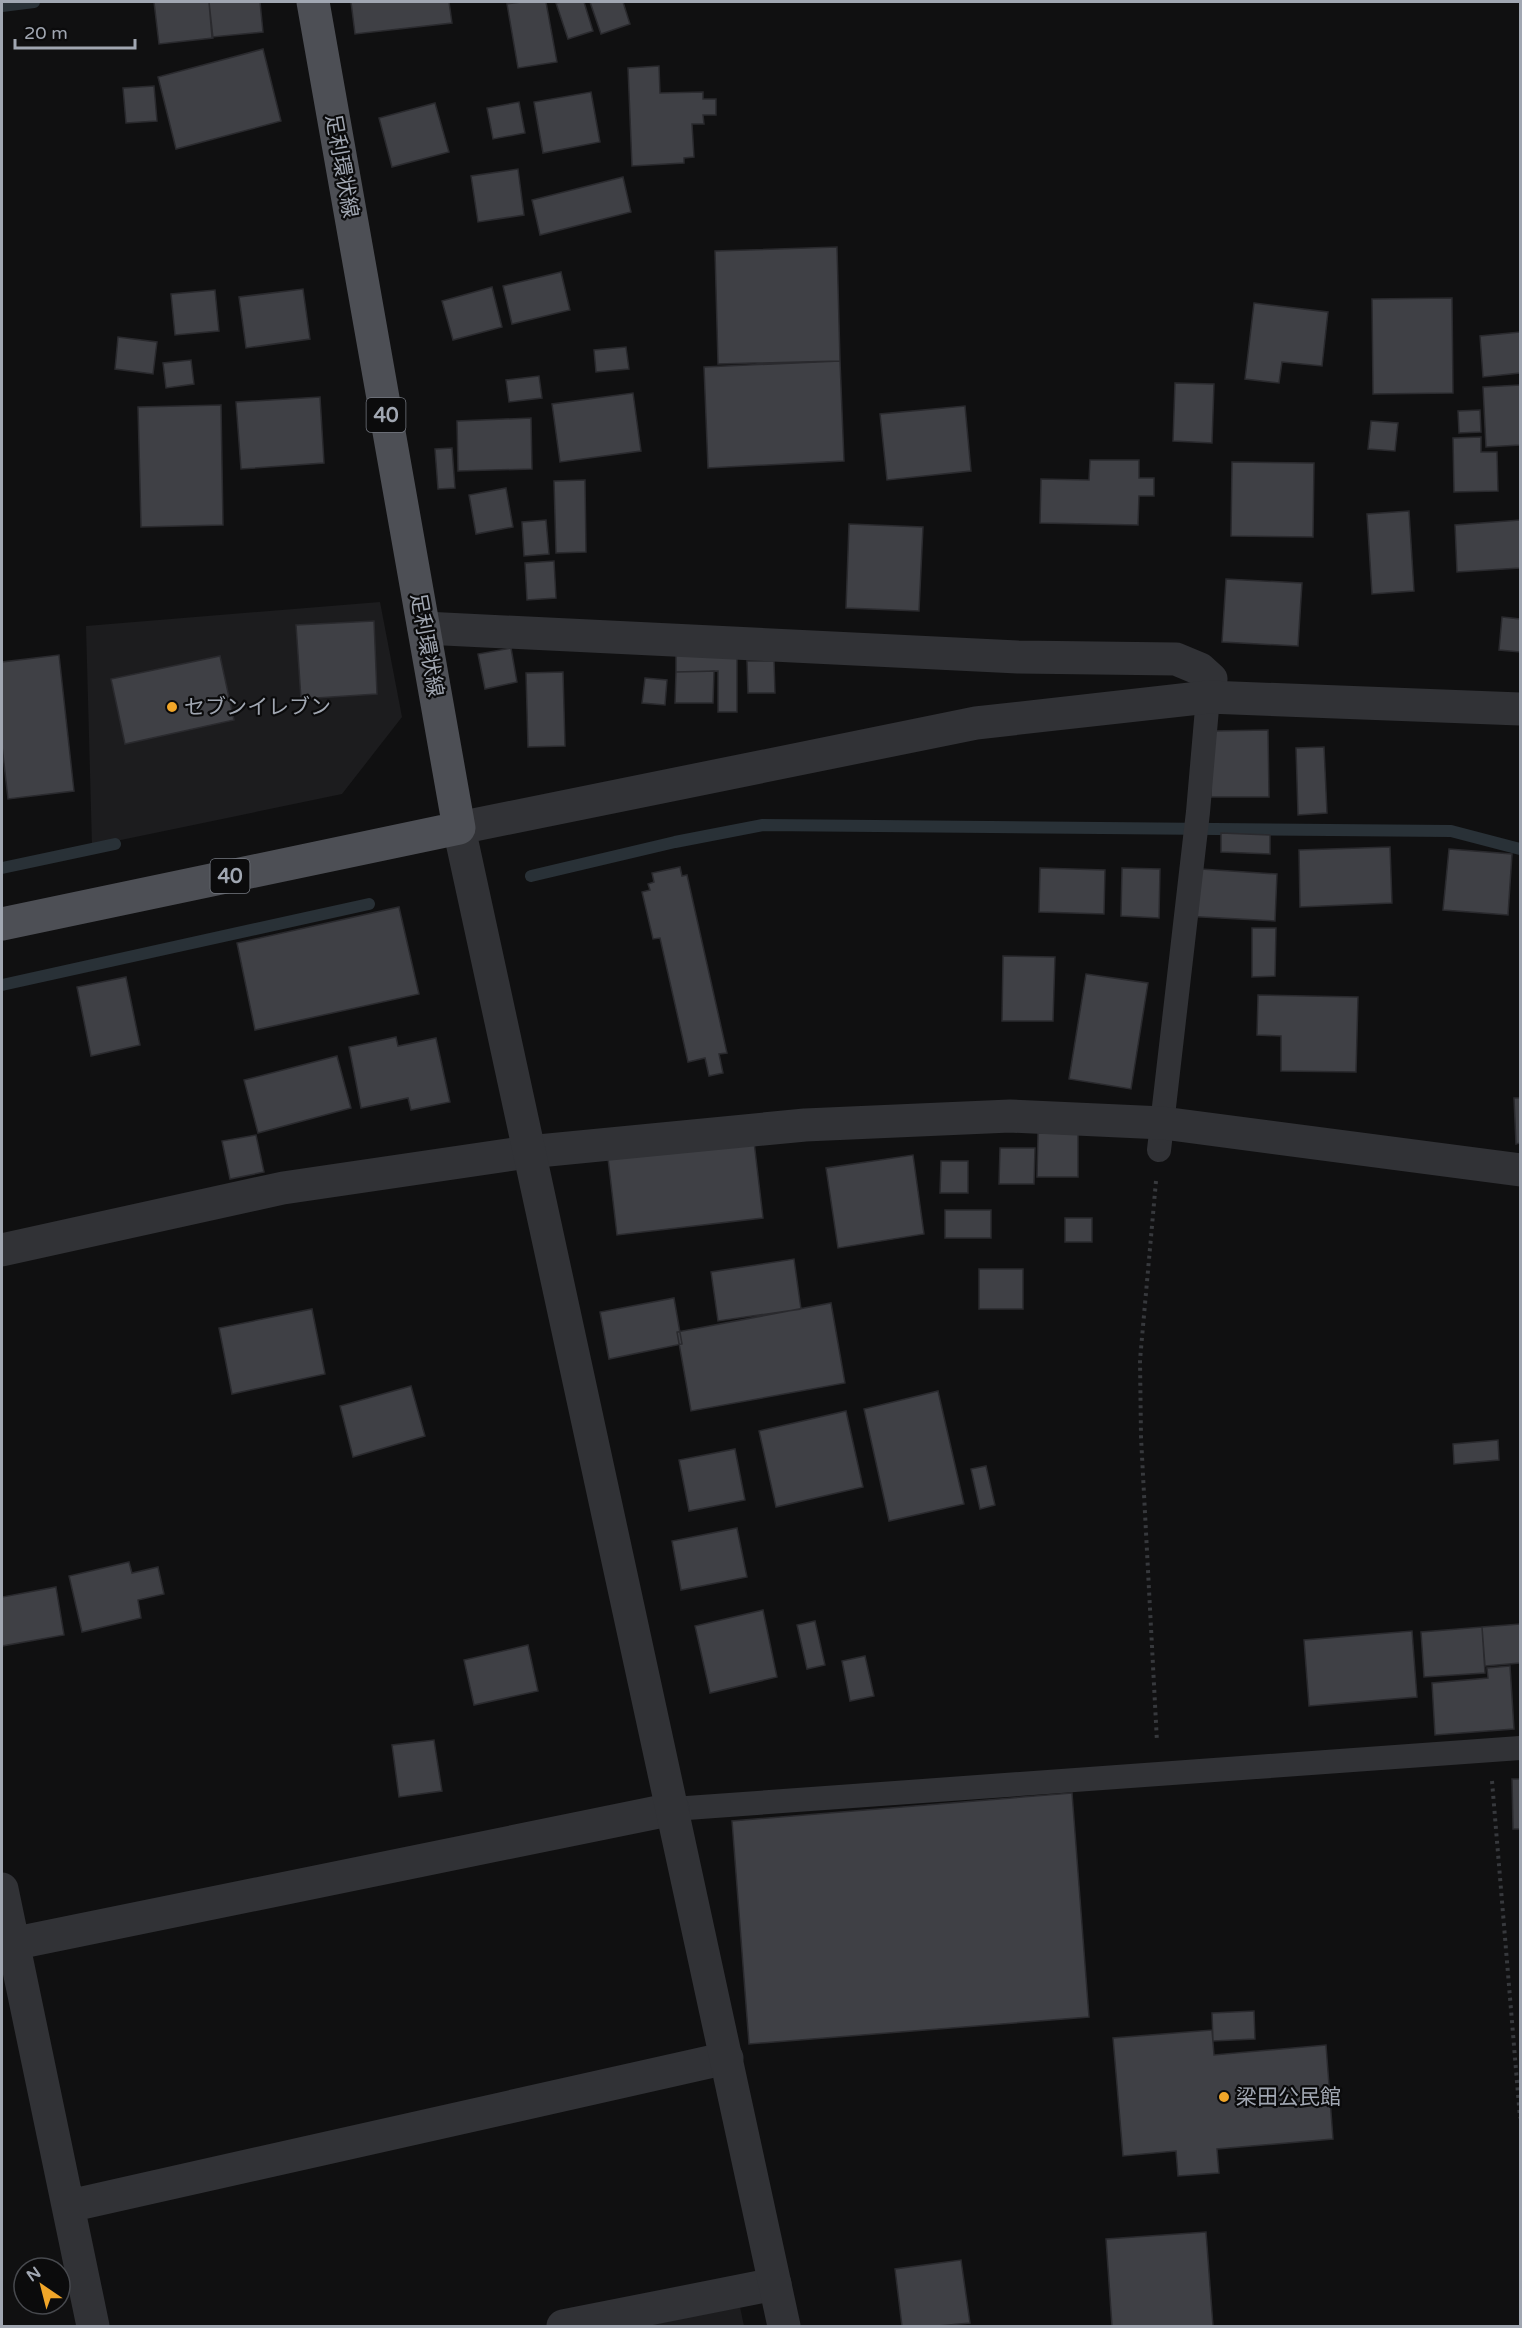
<svg xmlns="http://www.w3.org/2000/svg" width="1522" height="2328" viewBox="0 0 1522 2328" font-family="'Varela Round','Noto Sans JP',sans-serif">
	<rect width="100%" height="100%" fill="#101011"/>
	<path fill="#1c1c1e" d="M380 602 402 717 342 794 92 846 86 626Z
		M740 2307 744 2326H645Z"/>
	<g fill="none" stroke-linecap="round" stroke-linejoin="round">
		<path stroke="#293137" stroke-width="12" d="M2 6 34 2
			M2 868 115 844
			M531 876 675 842 763 825 1451 831 1520 849
			M2 985 369 904"/>
	</g>
	<path fill="#3f4045" stroke="#2a2a2e" stroke-width="1.5" d="M154 2H209L213 38 159 44Z
		M209 2H260L263 32 212 37Z
		M351 2H449L452 23 355 34Z
		M521 2H546L557 62 518 68 507 4Z
		M561 2H584L593 31 568 39 556 3Z
		M590 2H623L630 24 601 34Z
		M263 49 281 121 176 149 158 77Z
		M659 66 660 93 703 92V99H716V115H703L704 124H692L694 157 684 158V163L632 166 628 68Z
		M154 86 157 121 126 123 123 88Z
		M591 92 600 142 543 153 534 102Z
		M519 102 525 133 493 139 487 108Z
		M435 103 449 152 392 167 379 118Z
		M518 169 524 215 478 222 471 176Z
		M623 177 631 212 540 235 532 200Z
		M837 247 840 361 718 364 715 251Z
		M561 272 570 310 512 324 503 286Z
		M492 287 502 327 453 340 442 301Z
		M303 289 310 339 246 348 239 297Z
		M215 290 219 331 175 335 171 294Z
		M1452 298 1453 393 1373 394 1372 299Z
		M1254 303 1328 312 1322 366 1282 362 1279 383 1245 379Z
		M1520 332V373L1483 377 1480 336Z
		M118 337 157 342 153 374 115 369Z
		M626 347 629 369 596 372 594 350Z
		M191 360 194 384 166 388 163 363Z
		M840 361 844 461 708 468 704 367Z
		M539 376 542 398 509 402 506 380Z
		M1175 383 1214 384 1212 443 1173 441Z
		M1520 385V445L1486 447 1483 387Z
		M633 393 641 451 560 462 552 404Z
		M320 397 324 463 241 469 236 402Z
		M221 405 223 525 141 527 138 407Z
		M965 406 971 471 887 480 880 414Z
		M1480 410 1481 432 1459 433 1458 411Z
		M531 418 532 469 458 471 457 421Z
		M1371 421 1398 423 1395 451 1368 449Z
		M1481 437V452H1497L1498 491 1454 492 1453 438Z
		M452 448 455 488 438 489 435 449Z
		M1090 460H1139V478H1154V496H1139L1138 525 1040 523 1041 479 1089 480Z
		M1232 462 1314 463 1313 537 1231 536Z
		M585 480 586 552 556 553 554 481Z
		M506 488 513 527 476 534 469 495Z
		M1409 511 1414 591 1372 594 1367 514Z
		M546 520 549 554 524 556 522 522Z
		M1520 520V568L1457 572 1455 525Z
		M849 524 923 527 919 611 846 608Z
		M554 561 556 598 527 600 525 563Z
		M1226 579 1302 583 1298 646 1222 642Z
		M1502 617 1520 619V652L1499 650Z
		M374 621 377 694 301 699 296 625Z
		M511 648 517 682 485 689 478 654Z
		M676 654H737V712H718V671L676 672Z
		M59 655 74 791 8 799 2 746V662Z
		M220 656 234 720 125 744 111 679Z
		M747 661H774L775 693H748Z
		M714 671 713 703H675L676 672Z
		M563 672 565 746 528 747 526 673Z
		M645 678 667 680 665 705 642 703Z
		M1268 730 1269 797H1211V731Z
		M1324 747 1327 813 1298 815 1296 748Z
		M1221 833 1270 835V854L1221 852Z
		M1390 847 1392 903 1300 907 1299 850Z
		M1449 849 1512 854 1508 915 1443 910Z
		M680 867 682 876 687 875 727 1053 719 1054 723 1073 709 1076 705 1058 688 1062 660 938 653 939 642 892 650 890 648 884 654 882 652 873Z
		M1040 868 1105 870 1104 914 1039 912Z
		M1122 868 1160 869 1159 918 1121 916Z
		M1186 868 1277 874 1275 921 1183 916Z
		M399 907 419 994 255 1030 237 943Z
		M1252 928H1276L1275 976 1252 977Z
		M1003 956 1055 957 1053 1021H1002Z
		M1086 974 1148 983 1131 1089 1069 1079Z
		M126 977 140 1045 91 1056 77 987Z
		M1258 995 1358 997 1356 1072 1281 1071V1036L1257 1035Z
		M396 1037 398 1046 436 1038 450 1102 411 1110 408 1098 361 1108 349 1047Z
		M337 1056 351 1108 258 1133 244 1080Z
		M1514 1098H1520V1143L1516 1144Z
		M753 1133 763 1218 617 1235 607 1150Z
		M1038 1133H1078V1177H1037Z
		M256 1135 264 1172 230 1179 222 1141Z
		M1000 1148H1035L1034 1184H999Z
		M913 1155 924 1234 838 1248 826 1168Z
		M941 1161H968V1193H940Z
		M945 1210H991V1238H945Z
		M1065 1218H1092V1242H1065Z
		M794 1259 801 1309 718 1321 711 1272Z
		M979 1269H1023V1309H979Z
		M674 1298 682 1344 609 1359 600 1312Z
		M831 1303 845 1383 691 1411 677 1332Z
		M312 1309 325 1374 232 1394 219 1328Z
		M411 1386 425 1436 353 1457 340 1406Z
		M938 1391 964 1504 889 1521 864 1409Z
		M846 1411 863 1487 776 1507 759 1431Z
		M1498 1440 1499 1460 1454 1464 1453 1444Z
		M735 1449 745 1500 689 1511 679 1460Z
		M986 1466 995 1505 980 1509 971 1469Z
		M737 1528 747 1577 681 1590 672 1541Z
		M129 1562 132 1573 158 1567 164 1594 138 1600 141 1618 82 1632 69 1576Z
		M56 1587 64 1635 2 1646V1597Z
		M763 1610 777 1677 710 1693 695 1626Z
		M815 1621 825 1665 807 1669 797 1625Z
		M1520 1624V1663L1485 1666 1482 1627Z
		M1482 1627 1485 1673 1424 1677 1421 1632Z
		M1412 1631 1417 1697 1309 1706 1304 1640Z
		M528 1645 538 1691 474 1705 464 1660Z
		M865 1656 874 1696 850 1701 842 1661Z
		M1510 1666 1514 1729 1435 1735 1432 1683 1488 1678 1487 1668Z
		M434 1740 442 1791 399 1797 392 1745Z
		M1512 1779H1520V1829H1513Z
		M1072 1793 1089 2017 749 2044 732 1821Z
		M1254 2011 1255 2039 1213 2041 1212 2013Z
		M1212 2030 1214 2055 1326 2045 1333 2139 1217 2149 1219 2173 1178 2176 1176 2151 1123 2156 1113 2038Z
		M1206 2232 1213 2326H1112L1106 2239Z
		M961 2260 970 2323 938 2326H902L895 2269Z"/>
	<g fill="none" stroke-linecap="round" stroke-linejoin="round">
		<path stroke="#37393d" stroke-width="4" stroke-dasharray="3 4.5" stroke-linecap="butt" d="M1156 1181 1140 1360 1141 1437 1157 1742
			M1492 1781 1520 2118"/>
		<path stroke="#313236" stroke-width="24" d="M1159 1150 1198 812 1208 697
			M673 1809 1520 1748"/>
		<path stroke="#313236" stroke-width="33" d="M424 628 1018 657 1176 659 1200 669 1211 679 1208 697
			M2 1250 283 1188 528 1152 805 1125 1010 1116 1163 1123 1520 1170
			M2 1889 93 2326
			M2 1946 673 1809
			M69 2206 727 2058
			M563 2326 775 2284"/>
		<path stroke="#313236" stroke-width="33" d="M784 2326 459 828 976 723 1208 697 1520 709"/>
		<path stroke="#4d4f55" stroke-width="33" d="M2 924 459 828 313 2"/>
	</g>
	<g fill="#f1a629" stroke="#0b0b0c" stroke-width="2">
		<circle cx="172" cy="707" r="6"/>
		<circle cx="1224" cy="2097" r="6"/>
	</g>
	<g text-anchor="middle" stroke-width="4.5" stroke-linejoin="round" paint-order="stroke">
		<g fill="#0b0b0c" stroke="#747880" stroke-width="1.5">
			<rect x="366.5" y="398" width="39" height="34" rx="4.5"/>
			<rect x="210.5" y="859" width="39" height="34" rx="4.5"/>
		</g>
		<g font-size="20" font-weight="bold" fill="#a1a7b2">
			<text x="386" y="422">40</text>
			<text x="230" y="883">40</text>
		</g>
		<g font-size="21" fill="#a1a7b2" stroke="#0b0b0c">
			<text transform="translate(342 166) rotate(80)" y="7">足利環状線</text>
			<text transform="translate(427 645) rotate(80)" y="7">足利環状線</text>
		</g>
		<g font-size="21" fill="#a1a7b2" stroke="#0b0b0c" text-anchor="start">
			<text x="184" y="714">セブンイレブン</text>
			<text x="1236" y="2104">梁田公民館</text>
		</g>
	</g>
	<rect width="1522" height="2328" fill="none" stroke="#a1a7b2" stroke-width="6"/>
	<g transform="translate(42 2286) rotate(325)"><circle r="28" fill="#0b0b0c" stroke="#47494e" stroke-width="1.5"/>
	<path d="M0-4.5L10 22L0 15L-10 22Z" fill="#f1a629"/>
	<text y="-9" font-size="16" font-weight="bold" text-anchor="middle" fill="#a1a7b2">N</text>
	</g>
	<path d="M15 39v9h120v-9" fill="none" stroke="#a1a7b2" stroke-width="3"/>
	<text x="24" y="39" font-size="18" fill="#a1a7b2" stroke="#0b0b0c" stroke-width="4.5" paint-order="stroke">20 m</text>
</svg>
